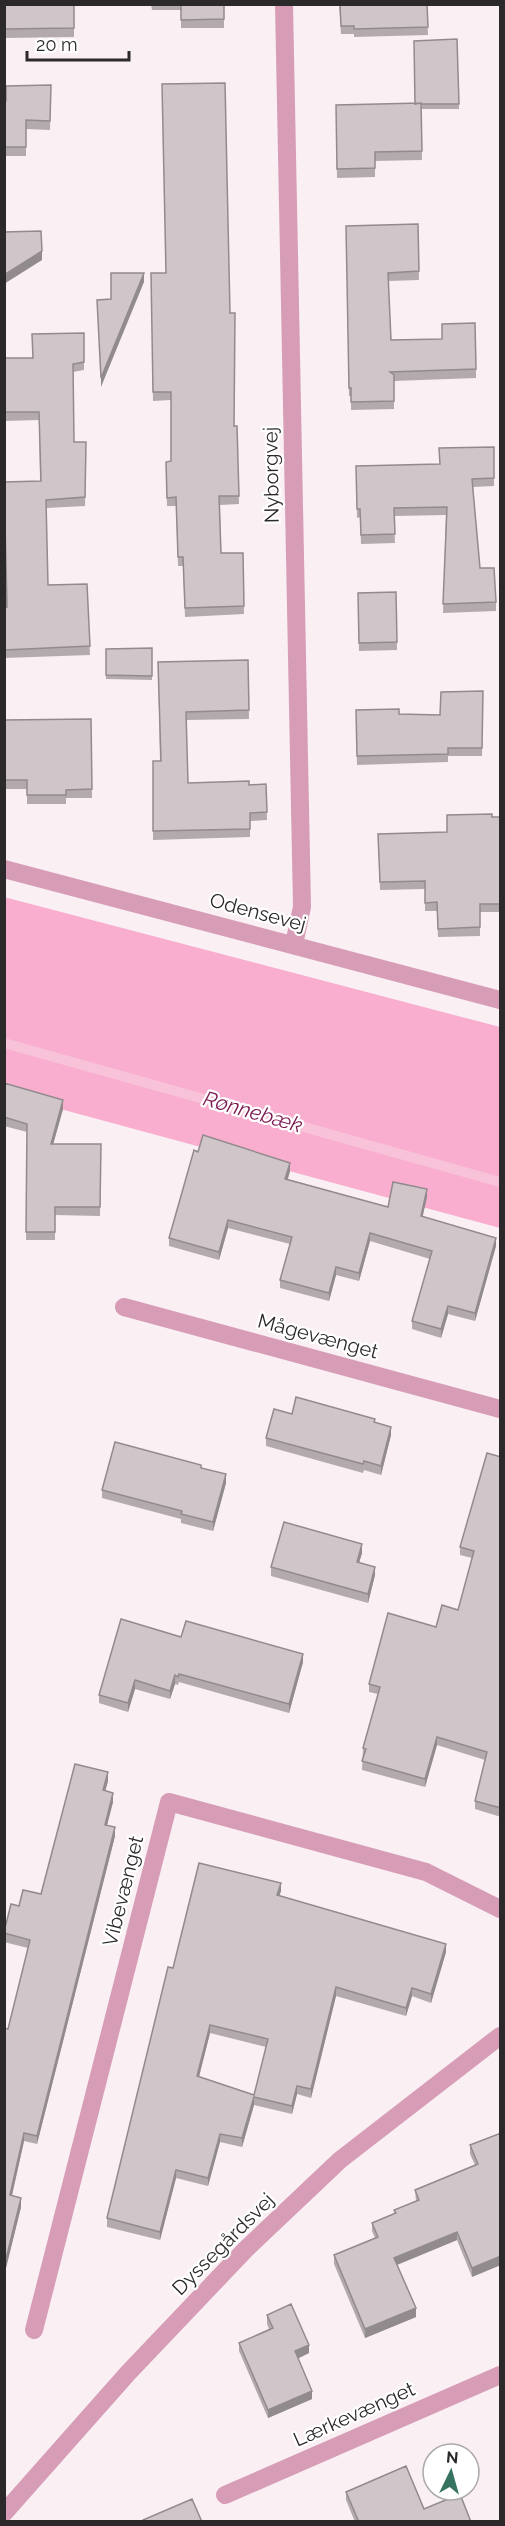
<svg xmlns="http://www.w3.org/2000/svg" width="505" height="2526" viewBox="0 0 505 2526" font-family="Raleway,sans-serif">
	<rect width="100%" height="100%" fill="#faeff3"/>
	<path fill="#f9aecf" d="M4 897 500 1027V1228L5 1094Z"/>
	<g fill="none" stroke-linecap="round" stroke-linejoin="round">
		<path stroke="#f8c3d9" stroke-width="10" d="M4 1043 500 1182"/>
		<path stroke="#d79db6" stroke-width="18" d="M284 4 302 907 294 944
			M4 869 500 1000
			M124 1307 500 1409
			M34 2330 169 1802 426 1872 500 1909
			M225 2495 500 2375"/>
		<path stroke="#d79db6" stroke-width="18" d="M4 2513 128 2373 246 2249 340 2160 500 2036"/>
	</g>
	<path fill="#b3aaae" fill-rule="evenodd" d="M4 4H74V37L4 38Z
		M151 4H224V28H181V10H152Z
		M339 4H427L428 35 354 37V34H341Z
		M457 39 459 109H421L422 160 375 161V177L337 178 336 105 415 104Z
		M51 85 50 130 26 129V156H4V101Z
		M418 224 419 280 388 281 391 340 476 369V378L394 381V409L351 410V396H349L346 226Z
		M151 273 230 313 234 426H237L239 504 220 505 221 553H243L244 614 185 617 183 566H178L176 506H167L166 462 171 461V400L153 401Z
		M84 333V370L73 372 74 442H86L85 506 46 508 48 585 87 584 90 655 4 658V608L6 607 4 533V482L40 481 39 420 4 421V358H33Z
		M494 447V486L473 487 480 568 496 602V611L443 613 446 515 394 516 395 543 361 544 360 517 357 518 356 466 440 464Z
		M396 592 397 650 359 651 358 593Z
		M152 648V680L106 679V649Z
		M248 660 249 719 186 720 188 783 249 785 266 784 267 820 250 821V837L153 840V761H160L158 662Z
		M483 691 482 756H448V762L357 765 356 710 399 714 440 715Z
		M91 719 92 798H66V804H27V789H4V720Z
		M492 817H500L501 912H480V936L438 937 437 911H425V889L380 890 378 834 447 832Z
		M4 1083 63 1109 53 1144H101L100 1216 55 1215V1240H26L27 1132 4 1126Z
		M198 1152 290 1171 288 1179 388 1207 427 1197 422 1217 496 1246 475 1321 448 1314 441 1338 412 1329V1321L430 1259 370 1241 359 1281 336 1275 329 1301 280 1288V1280L290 1244 228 1228 219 1260 169 1246V1238Z
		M292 1414 375 1422 391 1435 381 1475 364 1470 363 1473 266 1446V1438Z
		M501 1457V1817L475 1809V1801L485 1760 437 1745 425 1787 362 1770 363 1748 378 1694 369 1692V1684L436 1627 458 1610 472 1558 460 1555V1547Z
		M201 1468 226 1483 213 1531 181 1523V1519L102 1498V1490Z
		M362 1553 359 1562 375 1575 368 1603 271 1576V1567Z
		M181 1637 303 1662 289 1713 179 1682 178 1685 175 1684 170 1699 135 1689 128 1712 99 1703V1695Z
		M108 1781 105 1791 113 1802 107 1825 115 1836 37 2144 24 2141 12 2195 21 2207 4 2276 8 2029 28 1948 4 1942V1932L19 1906 41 1894Z
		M281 1891 279 1896 446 1952 431 2003 412 1996 406 2016 336 1996 311 2098 297 2094 292 2114 254 2105 242 2147 220 2142 208 2186 176 2178 160 2240 107 2227V2218L173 1968ZM210 2033 266 2047 254 2095 199 2077Z
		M501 2133 472 2277 457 2240 397 2265 416 2317 365 2338 334 2264V2255L375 2238 372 2231V2223L394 2213V2210L416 2201 415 2190 475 2165 470 2154V2145Z
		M267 2315 309 2353 298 2358 312 2399 268 2418 239 2351V2343L269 2329 267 2324Z
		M346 2492 424 2509 471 2522H355L346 2500Z"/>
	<path fill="#928b8d" d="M42 251V260L4 284V275Z
		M144 273V282L101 387V378Z
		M63 1100V1109L51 1152V1144Z
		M290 1163V1171L285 1187V1179Z
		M427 1189V1197L421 1224V1216Z
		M228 1220V1228L219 1260V1252Z
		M370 1233V1241L359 1281V1273Z
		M496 1238V1246L475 1321V1313Z
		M336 1267V1275L329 1301V1293Z
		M448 1306V1314L441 1338V1329Z
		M391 1427V1435L381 1475V1466Z
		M226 1474V1483L213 1531V1522Z
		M362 1544V1553L357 1570V1562Z
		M375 1567V1575L368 1603V1594Z
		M303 1654V1662L289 1713V1704Z
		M175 1675V1684L170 1699V1691Z
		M135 1680V1689L128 1712V1703Z
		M437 1737V1745L425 1787V1779Z
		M108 1772V1781L103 1799V1790Z
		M113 1793V1802L105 1833V1825Z
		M115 1827V1836L37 2144V2136Z
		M281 1883V1891L277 1903V1895Z
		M446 1944V1952L431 2003V1994Z
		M336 1987V1996L311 2098V2089Z
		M412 1988V1996L406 2016V2008Z
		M210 2025V2033L197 2084V2076Z
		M297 2086V2094L292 2114V2106Z
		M254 2097V2105L242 2147V2138Z
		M24 2133V2141L10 2204V2195Z
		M220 2134V2142L208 2186V2178Z
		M176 2170V2178L160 2240V2232Z
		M21 2198V2207L4 2276V2267Z
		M457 2232V2240L394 2266V2258Z
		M501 2256V2265L472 2277V2268Z
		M416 2308V2317L365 2338V2329Z
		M309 2345V2353L295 2360V2351Z
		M6 2356V2365L4 2372V2363Z
		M312 2391V2399L268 2418V2410Z"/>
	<path fill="#d0c6ca" stroke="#928b8d" stroke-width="1.5" fill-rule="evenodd" d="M4 4H74V28L4 29Z
		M181 4H224V19L181 20Z
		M340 4H427L428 27 354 29V26H341Z
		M457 39 459 104H421V103L415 104 414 41Z
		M225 83 230 313H235L234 426H237L239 496H219L221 553H243L244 606 185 608 183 557H178L176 497 167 498 166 462 171 461V392H153L151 273H166L162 84Z
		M51 85 50 121 26 120V147H4V101H6V86Z
		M421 103 422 151 375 152V168L337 169 336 105Z
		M418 224 419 271 388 273 391 340 442 339V324L475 323 476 369 390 372 394 375V401L351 402V388H349L346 226Z
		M41 231 42 251 4 275V232Z
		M111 273H144L101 378 97 300 111 299Z
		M84 333V362L73 364 74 442H86L85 497 46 500 48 585 87 584 90 646 4 650V608L7 607 4 482 41 481 39 412H4V358H33L32 334Z
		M494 447V478L472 479 480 568H494L496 602 443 604 447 507 394 508 395 534 361 535 360 509H357L356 466 440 464 439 448Z
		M396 592 397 642 359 643 358 593Z
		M152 648V676L106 675V649Z
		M248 660 249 710 186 712 188 783 249 781V785L266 784 267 812 250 813V829L153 831V761H161L158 662Z
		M483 691 482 748H448V754L357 756 356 710 399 709V714L440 715 441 692Z
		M91 719 92 789 66 790V795H27V780H4V720Z
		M492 814V817H500L501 904H480V927L438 929 437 902 425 903V881L380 882 378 834 447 832V815Z
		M4 1083 63 1100 51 1144H101L100 1207H55V1232H26L27 1124 4 1117Z
		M203 1135 290 1163 285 1179 388 1207 393 1182 427 1189 421 1216 496 1238 475 1313 448 1306 441 1329 412 1321 432 1251 370 1233 359 1273 336 1267 329 1293 280 1280 292 1237 228 1220 219 1252 169 1238 194 1150 198 1152Z
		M296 1397 375 1419 374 1422 391 1427 381 1466 364 1461 363 1464 266 1438 274 1409 292 1414Z
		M115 1442 201 1465V1468L226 1474 213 1522 181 1514 182 1511 102 1490Z
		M487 1453 501 1457V1808L475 1801 487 1752 437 1737 425 1779 362 1761 366 1749 363 1748 380 1687 369 1684 388 1613 436 1627 442 1605 458 1610 474 1551 460 1547Z
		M284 1522 362 1544 357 1562 375 1567 368 1594 271 1567Z
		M121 1619 181 1637 186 1621 303 1654 289 1704 179 1674 178 1677 175 1675 170 1691 135 1680 128 1703 99 1695Z
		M75 1764 108 1772 103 1790 113 1793 105 1825 115 1827 37 2136 24 2133 10 2195 21 2198 4 2267V2028L8 2029 30 1940 4 1933V1932L11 1904 19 1906 23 1890 41 1894Z
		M199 1863 281 1883 277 1895 446 1944 431 1994 412 1988 406 2008 336 1987 311 2089 297 2086 292 2106 254 2097 242 2138 220 2134 208 2178 176 2170 160 2232 107 2218 168 1967 173 1968ZM210 2025 268 2039 254 2095 197 2076Z
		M501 2133V2256L472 2268 457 2232 394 2258 416 2308 365 2329 334 2255 378 2237 372 2223 396 2213 394 2210 419 2200 415 2190 478 2164 470 2145Z
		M291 2304 309 2345 295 2351 312 2391 268 2410 239 2343 273 2328 267 2315Z
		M406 2466 424 2509 460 2494 471 2522H359L346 2492Z
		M192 2499 202 2522H143V2520Z"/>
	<g text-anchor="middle" stroke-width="4.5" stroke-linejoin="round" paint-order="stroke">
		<g font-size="20" fill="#2c292a" stroke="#fff">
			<text transform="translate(271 475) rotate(-91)" y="7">Nyborgvej</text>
			<text transform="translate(258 912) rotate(15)" y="7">Odensevej</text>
			<text transform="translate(318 1336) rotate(15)" y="7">Mågevænget</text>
			<text transform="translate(123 1891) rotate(-76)" y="7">Vibevænget</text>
			<text transform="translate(223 2244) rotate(-45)" y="7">Dyssegårdsvej</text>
			<text transform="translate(354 2414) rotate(-24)" y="7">Lærkevænget</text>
		</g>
		<g font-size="21" font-style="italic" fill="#7b1a51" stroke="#fff">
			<text transform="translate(253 1112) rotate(16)" y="7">Rønnebæk</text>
		</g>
	</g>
	<rect width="505" height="2526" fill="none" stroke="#2c292a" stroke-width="12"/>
	<g transform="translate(451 2472) rotate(5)"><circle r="28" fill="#ffffff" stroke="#aba9aa" stroke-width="1.5"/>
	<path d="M0-4.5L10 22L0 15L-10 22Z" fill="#367461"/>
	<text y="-9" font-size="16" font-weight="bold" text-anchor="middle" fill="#2c292a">N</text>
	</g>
	<path d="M27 51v9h102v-9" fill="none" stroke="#2c292a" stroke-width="3"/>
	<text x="36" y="51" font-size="18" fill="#2c292a" stroke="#ffffff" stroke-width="4.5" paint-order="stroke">20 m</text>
</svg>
